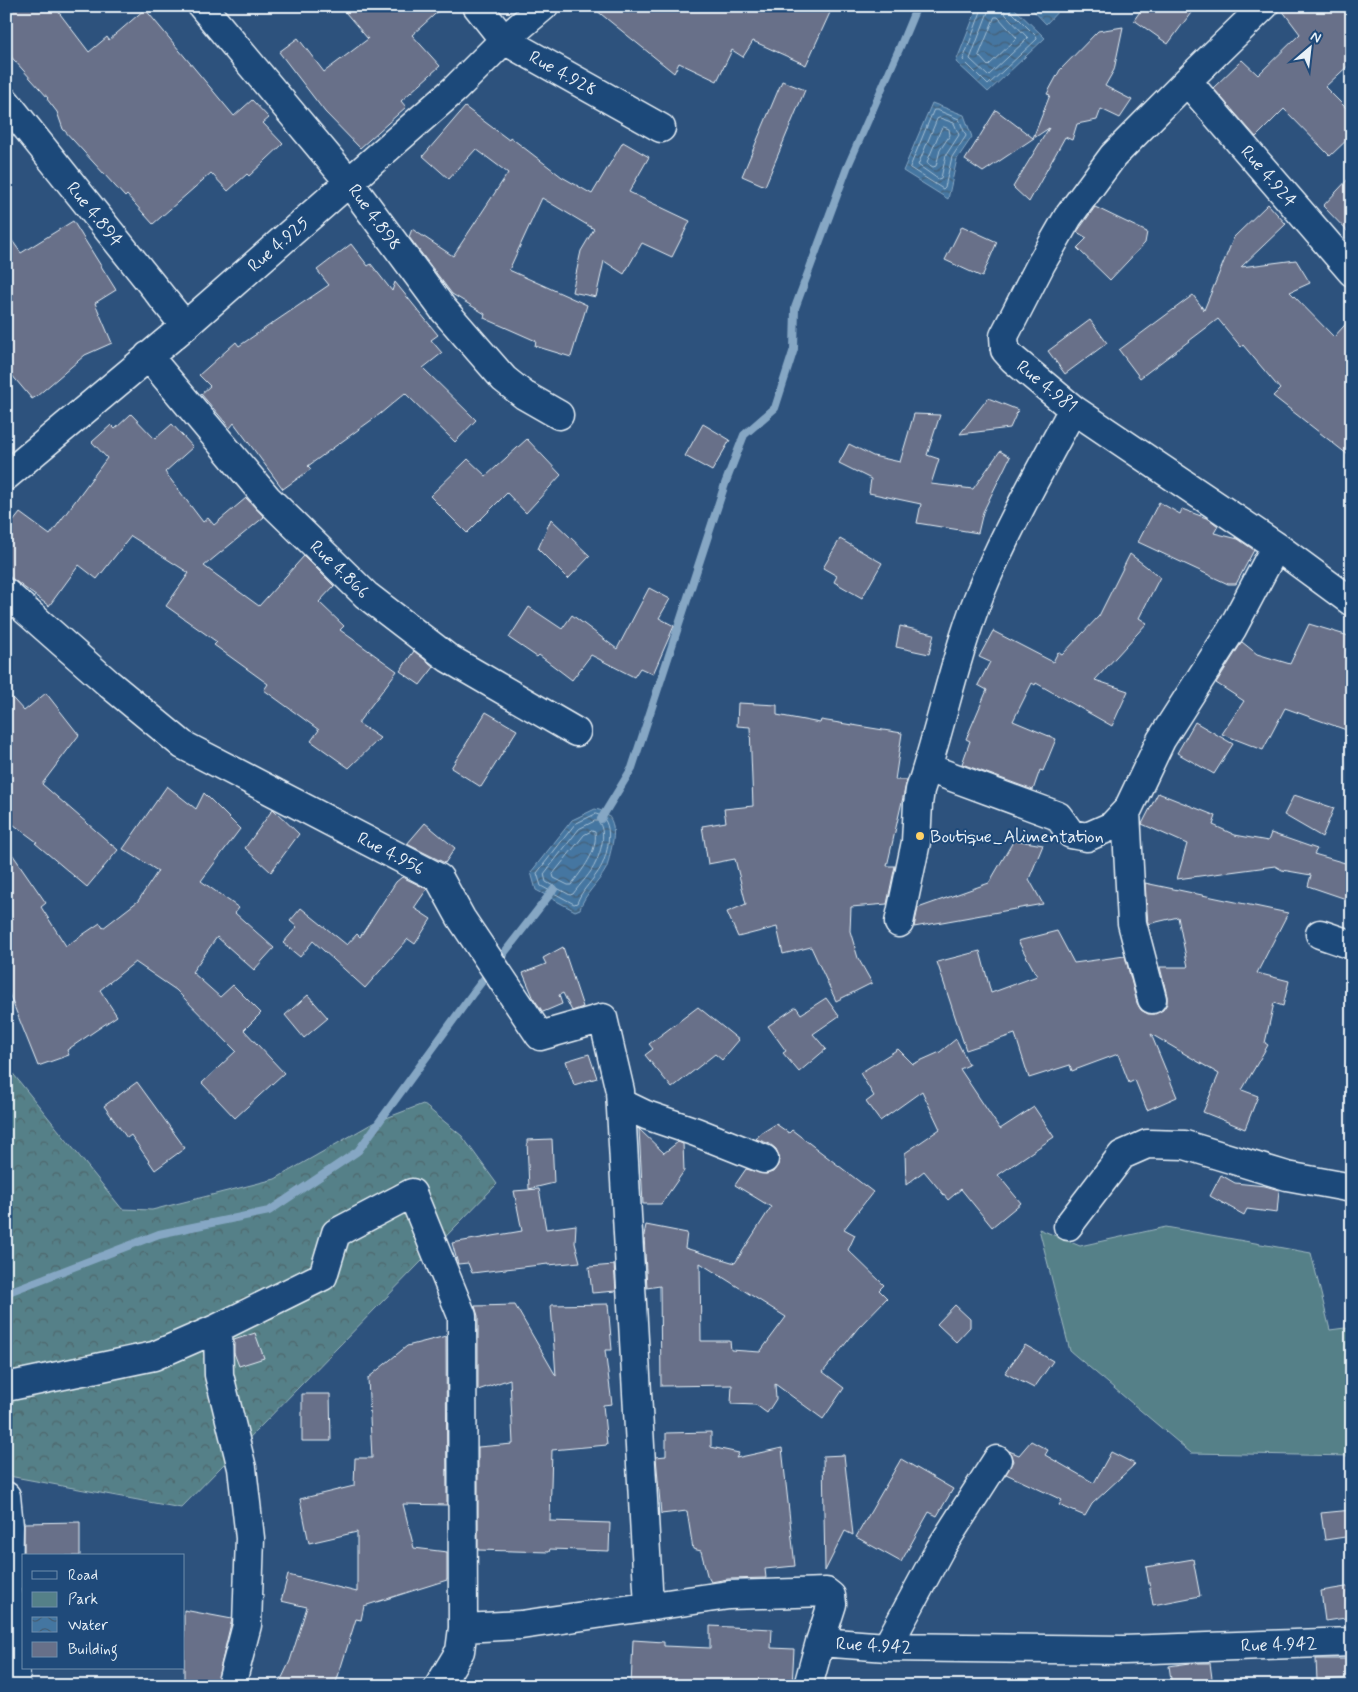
<svg xmlns="http://www.w3.org/2000/svg" width="1358" height="1692" viewBox="0 0 1358 1692" font-family="Mynerve,sans-serif">
	<defs>
		<pattern id="forest-crowns" width="20" height="18" patternUnits="userSpaceOnUse" patternTransform="scale(1.25)"><rect width="20" height="18" fill="#558088"/><path d="M2 6a3 3 0 1 1 6 0M12 15a3 3 0 1 1 6 0" fill="none" stroke="#4e676c"/></pattern>
		<pattern id="water-waves" width="16" height="10" patternUnits="userSpaceOnUse" patternTransform="scale(1.25)"><rect width="16" height="10" fill="#4476a1"/><path d="M0 5q4-4 8 0t8 0" fill="none" stroke="#455f76"/></pattern>
	</defs>
	<rect width="100%" height="100%" fill="#2d527d"/>
	<filter id="ink" filterUnits="userSpaceOnUse"><feTurbulence type="fractalNoise" baseFrequency=".02" numOctaves="2"/><feDisplacementMap in="SourceGraphic" scale="10" xChannelSelector="R" yChannelSelector="G"/><feConvolveMatrix kernelMatrix="1 2 1 2 8 2 1 2 1" color-interpolation-filters="sRGB"/></filter>
	<g filter="url(#ink)">
		<path fill="#558088" stroke="#9eb8c0" d="M1166 1227 1311 1253 1330 1330 1352 1327V1456L1191 1453 1070 1351 1039 1229 1080 1246Z"/>
		<path fill="url(#forest-crowns)" stroke="#9eb8c0" d="M6 1065 122 1209 152 1210 275 1179 373 1123 423 1104 462 1136 497 1184 181 1508 9 1476 6 1475Z"/>
		<path fill="url(#water-waves)" stroke="#86a7c4" d="M978 6H1012L1045 38 988 92 956 62Z
			M1029 6H1063L1046 24Z
			M932 103 964 115 972 137 957 159 948 199 903 171Z
			M595 809C618 813 615 836 610 854 609 859 608 865 606 869 598 884 585 893 580 909L575 911 536 890 531 872 572 820Z"/>
		<g fill="none" stroke-linecap="round" stroke-linejoin="round">
			<path stroke="#a6c0d5" stroke-width="1" d="M983 6 963 60 988 85 1037 39 1036 36 1011 11 1009 6
				M989 6 988 12 970 59 988 76 1028 38 1006 15 1003 6
				M995 17H998L1017 38 988 66 979 56Z
				M934 110H937L959 119 966 136 952 157 945 187 943 189 910 168Z
				M940 118 954 123 959 135 946 155 941 178 938 179 918 165 937 119Z
				M944 127 949 129 950 135 940 150 936 166 933 167 928 164 927 162 941 129Z
				M596 814C616 818 608 854 601 867 594 880 582 889 577 903L574 904 541 886 537 873 575 824Z
				M595 821H598C607 832 601 851 596 862 591 874 580 884 573 894L570 895 546 882 544 874 579 829Z
				M592 831 595 832C598 852 582 870 571 885H568L554 878 553 874 584 835Z"/>
			<path stroke="#86a7c4" stroke-width="8" d="M601 819 632 768 725 484 744 435 775 408 794 349 795 308 847 168 900 47 917 6
				M6 1293 159 1234 269 1211 358 1151 473 993 554 889"/>
		</g>
		<path fill="#677089" stroke="#e8f1f8" fill-rule="evenodd" d="M6 6H54L89 52 107 37 109 40 145 9 234 116 252 100 269 118 263 123 283 144 249 176 247 174 228 191 211 173 153 224 127 195 125 197 63 129 57 112 47 99 48 98 6 51Z
			M340 6H444L412 35 440 66 401 101 406 107 360 148 325 112 279 52 298 38 324 72 368 39Z
			M591 6H833L806 65 753 41 743 57 732 50 717 81 679 63 674 73Z
			M1144 6H1196L1168 44 1134 20Z
			M1279 6H1352V62L1325 87 1352 114V135L1330 156 1284 109 1256 137 1213 88 1242 60 1258 75 1300 34Z
			M1123 27 1114 70 1105 86 1132 100 1120 118 1101 109 1097 120 1077 124 1072 140 1065 137 1029 202 1013 187 1049 128 983 172 965 160 996 110 1033 138 1050 95 1047 94 1060 70 1098 31Z
			M782 81 805 90 765 186 742 176Z
			M465 107 509 140 510 137 562 177 592 194 623 142 649 157 629 192 690 221 672 257 642 243 624 274 604 261 596 297 572 292 581 251 594 229 542 198 509 270 587 305 571 357 535 346 536 341 484 318 485 314 452 294 409 237 412 229 453 256 508 173 476 149 449 179 423 156Z
			M1352 175V236L1323 206Z
			M1268 204 1286 224 1241 267 1296 260 1310 283 1290 292 1334 337 1352 317V458L1273 396 1280 389 1243 345 1241 347 1218 319 1140 378 1119 350 1193 295 1204 310 1234 237Z
			M1095 207 1147 232 1145 243 1110 280 1077 248 1087 238 1077 232Z
			M73 221 116 290 95 303 112 343 85 355 37 396 32 399 6 368V232L21 253Z
			M962 226 997 242 982 277 945 260Z
			M351 244 368 266 371 264 392 291 395 282 438 335 431 340 442 353 423 368 476 420 455 442 405 393 380 414 308 466 311 469 283 489 234 423 230 428 201 394 210 386 199 375 236 342 239 346 329 285 317 270Z
			M1090 320 1107 343 1065 374 1048 351Z
			M988 398 1018 410 1010 428 960 434Z
			M131 414 155 439 172 424 193 447 165 472 203 522 208 518 214 525 246 498 264 517 204 566 259 606 304 556 334 586 319 602 344 626 340 630 397 671 358 723 380 738 349 768 311 741 319 730 264 690 268 684 214 645 217 642 166 606 189 573 131 536 97 579 79 565 49 606 6 574V531L20 513 50 535 107 458 92 442 111 425 115 429Z
			M914 414 940 415 927 455 939 459 931 484 973 489 1000 451 1010 457 983 512 978 533 917 523 921 504 869 493 871 479 839 463 849 444 873 456 900 462Z
			M703 424 730 440 712 471 685 456Z
			M527 439 561 475 526 513 507 493 467 533 430 496 468 459 486 476Z
			M1159 502 1180 514 1182 509 1209 519 1218 526 1214 533 1238 539 1254 550 1236 584H1228L1138 542Z
			M551 519 590 556 568 579 538 549Z
			M840 539 882 563 862 598 834 582 837 576 823 568Z
			M1130 554 1160 577 1139 618 1147 623 1095 680 1128 691 1112 726 1036 683 1035 685 1032 683 1013 721 1056 739 1043 771 1040 770 1033 790 962 764 970 741 966 739 987 690 978 685 990 662 979 657 993 631 1053 662 1058 652 1062 655 1099 616Z
			M649 588 670 599 659 618 674 626 653 674 640 668 634 677 591 655 572 680 539 655 537 657 509 638 529 607 562 629 572 615 617 649Z
			M1309 624 1352 637V732L1285 708 1263 750 1222 734 1244 701 1216 683 1242 642 1257 654 1290 664Z
			M900 626 934 634 929 654 896 647Z
			M414 651 434 667 420 685 400 671Z
			M6 691 24 711 46 693 79 735 42 784 118 850 87 887 35 843 37 842 6 819Z
			M738 703 777 705V715L820 723 821 720 902 733 895 780H907L887 866H895L887 904 851 907 850 931 858 958 872 983 836 1001 811 947 783 954 777 927 738 937 727 912 746 904 735 859 708 864 702 826 726 822 724 809 753 806 750 727 737 726Z
			M486 712 517 730 481 787 451 768Z
			M1195 722 1233 744 1214 774 1177 753Z
			M167 786 196 809 204 793 240 829 201 881 239 908 235 913 274 948 254 970 217 937 192 972 220 997 233 985 261 1013 244 1030 284 1073 235 1118 202 1083 236 1051 176 990 135 962 100 990 117 1016 67 1050 69 1055 38 1066 6 986V845L46 903 41 907 66 946 100 923 103 928 138 901 158 871 123 849Z
			M1158 793 1216 816 1213 825 1235 835 1268 841 1271 833 1317 849 1314 854 1352 865V901L1308 886 1311 875 1282 870 1275 866 1177 879 1187 844 1142 824Z
			M1294 795 1334 808 1322 837 1284 815Z
			M273 809 299 834 271 872 245 848Z
			M425 823 455 848 445 863 407 844Z
			M1014 840 1043 845 1029 879 1043 904 914 927 918 908 989 883Z
			M402 877 427 889 414 908 431 919 415 944 408 939 365 988 313 941 300 957 283 943 297 927 290 921 301 908 347 945 357 934 360 937 396 882Z
			M1145 883 1288 913 1257 973 1289 981 1283 1006 1274 1003 1265 1043 1268 1045 1242 1090 1258 1096 1245 1129 1203 1112 1219 1074 1151 1034 1177 1097 1147 1110 1135 1080 1129 1083 1118 1054 1072 1071 1070 1065 1029 1078 1015 1034 966 1050 937 962 980 951 991 993 1037 976 1018 941 1057 931 1074 963 1125 956 1137 1003 1141 1010 1148 1014H1155L1163 1010 1167 1004V996L1160 967H1188L1178 917 1148 924Z
			M563 947 583 1007 572 1011 563 993 559 995 562 1004 543 1012 534 999 523 973 546 964 543 958Z
			M308 995 328 1018 304 1038 285 1015Z
			M826 998 839 1016 813 1034 826 1049 799 1072 783 1053 786 1051 768 1026 796 1007 801 1014Z
			M698 1007 739 1040 722 1060 715 1054 672 1088 645 1055 653 1049 649 1044Z
			M956 1039 969 1065 960 1069 1000 1129 1034 1107 1054 1137 998 1175 1021 1203 992 1227 961 1189 948 1200 924 1171 906 1185 905 1153 940 1129 922 1091 880 1121 866 1102 874 1096 860 1073 898 1049 913 1064 940 1052Z
			M589 1054 597 1078 574 1085 566 1061Z
			M137 1082 185 1148 155 1170 131 1135 127 1138 104 1106Z
			M776 1124 789 1133 792 1130 873 1192 844 1229 855 1235 848 1250 884 1285 879 1290 887 1298 858 1328 823 1372 844 1388 823 1419 775 1384 776 1399 767 1413 756 1405 731 1404 732 1385 661 1386 660 1286 647 1288 644 1235 646 1225 687 1233 685 1248 735 1263 771 1207 735 1185 746 1169 766 1174 773 1172 778 1165 779 1156 776 1149 770 1144 756 1139 760 1134ZM700 1263 786 1317 760 1352 731 1350 730 1341H701Z
			M639 1129 664 1153 678 1142 683 1144 684 1171 661 1204H643Z
			M552 1139 554 1183 529 1189 527 1140Z
			M1221 1175 1235 1183 1265 1186 1279 1190 1277 1213 1247 1209 1244 1215 1210 1196Z
			M539 1189 546 1229 576 1225 575 1243 580 1262 548 1265V1264L472 1273 468 1263 458 1264 452 1243 522 1231 514 1191Z
			M614 1265 616 1291 592 1293 589 1267Z
			M608 1304 612 1350H605L612 1404 603 1405 607 1445 552 1450 550 1521 610 1523 609 1551 550 1549 549 1552 478 1550V1447L513 1444 510 1379 478 1390V1316L475 1306 515 1305 556 1376 551 1305Z
			M955 1305 970 1319V1327L956 1342 937 1324Z
			M255 1333 264 1358 239 1366 234 1353V1340Z
			M446 1336 447 1505 403 1504 414 1548 447 1552V1580L364 1606 361 1620 356 1619 335 1686H278L290 1661 307 1607 281 1601 288 1575 357 1592V1532L309 1543 300 1499 354 1486 355 1458H372L368 1378 407 1346Z
			M1025 1345 1053 1361 1034 1388 1005 1373Z
			M302 1394H330L331 1441H302Z
			M711 1432V1447L739 1453 736 1458 782 1448 795 1566 765 1569 766 1578 728 1579 711 1582 707 1575 701 1551 693 1549 687 1511 661 1514 656 1457 666 1456V1433Z
			M1031 1441 1048 1450 1045 1455 1094 1483 1111 1452 1135 1464 1092 1504 1085 1516 1059 1505 1062 1500 1006 1474 1013 1461 1009 1451 1019 1455Z
			M844 1455 853 1535 845 1531 825 1571 823 1456Z
			M901 1459 953 1489 937 1516 929 1512 901 1562 856 1537Z
			M1352 1510V1536L1325 1540 1321 1513Z
			M80 1522V1556H24V1523Z
			M1193 1559 1200 1596 1153 1605 1146 1567Z
			M1352 1586V1617L1325 1621 1321 1591Z
			M184 1610 232 1619 216 1686H184Z
			M710 1626 772 1629 771 1648 794 1649 792 1686H631L633 1640 664 1642V1646L710 1648Z
			M1316 1659H1352V1678L1317 1680Z
			M1190 1663H1210L1213 1686H1172L1169 1666Z"/>
		<g fill="none" stroke-linecap="round" stroke-linejoin="round">
			<defs>
				<path id="minor" d="M202 6 349 182 443 309 504 379 524 395 559 415
					M477 6 504 40 661 128
					M1264 6 1187 81 1113 156 1068 217 1041 264 1004 336 1005 350 1013 359 1073 409 1276 546 1352 602
					M1187 81 1352 272
					M6 102 185 326
					M148 356 267 498 366 595 448 658 576 732
					M6 476 185 326 455 89 504 40 544 6
					M6 593 108 683 183 745 439 878 461 918 540 1036 603 1018 620 1091 649 1606
					M928 768 1058 816 1071 834 1087 837 1112 826 1128 809 1161 740 1232 629 1276 546
					M1126 812 1132 923 1152 999
					M899 923 916 842 918 804 920 790C943 721 957 645 986 579 1012 520 1043 465 1073 409
					M1320 934 1352 945
					M621 1103 646 1115 696 1132 764 1159
					M1068 1226 1122 1155 1147 1144 1185 1145 1287 1176 1352 1188
					M6 1387 154 1356 218 1328
					M6 1496 9 1526 8 1588 14 1633 16 1686
					M887 1647 940 1549 997 1460
					M231 1686 247 1625 250 1538 242 1468 219 1375 218 1328 323 1276 336 1233 412 1193 462 1316 463 1628
					M439 1686 460 1651 463 1628 521 1625 729 1595 826 1592 831 1596 832 1604 820 1642 887 1647 1124 1650 1352 1642
					M808 1686 820 1642"/>
			</defs>
			<use href="#minor" stroke="#e8f1f8" stroke-width="31"/>
			<use href="#minor" stroke="#1f4a7a" stroke-width="28"/>
		</g>
	</g>
	<circle fill="#ffd166" stroke="#1f4a7a" stroke-width="2" cx="920" cy="836" r="5"/>
	<g text-anchor="middle" stroke-width="4" stroke-linejoin="round" paint-order="stroke">
		<g font-size="18" fill="#e8f1f8" stroke="#1f4a7a">
			<text transform="translate(563 73) rotate(29)" y="6">Rue 4.928</text>
			<text transform="translate(1269 176) rotate(49)" y="6">Rue 4.924</text>
			<text transform="translate(95 214) rotate(51)" y="6">Rue 4.894</text>
			<text transform="translate(375 217) rotate(54)" y="6">Rue 4.898</text>
			<text transform="translate(278 244) rotate(-41)" y="6">Rue 4.925</text>
			<text transform="translate(1047 386) rotate(39)" y="6">Rue 4.981</text>
			<text transform="translate(340 569) rotate(44)" y="6">Rue 4.866</text>
			<text transform="translate(391 853) rotate(27)" y="6">Rue 4.956</text>
			<text transform="translate(1279 1644) rotate(-2)" y="6">Rue 4.942</text>
			<text transform="translate(874 1645) rotate(3)" y="6">Rue 4.942</text>
		</g>
		<g font-size="18" fill="#e8f1f8" stroke="#1f4a7a" text-anchor="start">
			<text x="930" y="842">Boutique_Alimentation</text>
		</g>
	</g>
	<rect width="1358" height="1692" fill="none" stroke="#1f4a7a" stroke-width="25"/>
	<rect x="12" y="12" width="1333" height="1667" fill="none" stroke="#e8f1f8" stroke-width="2" filter="url(#ink)"/>
	<rect x="22" y="1554" width="162" height="115" fill="#1f4a7a" stroke="#6f8dac"/>
	<rect x="32" y="1571" width="25" height="8" fill="#1f4a7a" stroke="#6f8dac"/>
	<text x="68" y="1580" font-size="15" fill="#e8f1f8">Road</text>
	<rect x="32" y="1592" width="25" height="15" fill="#558088" stroke="#6f8dac"/>
	<text x="68" y="1604" font-size="15" fill="#e8f1f8">Park</text>
	<rect x="32" y="1617" width="25" height="15" fill="url(#water-waves)" stroke="#6f8dac"/>
	<text x="68" y="1630" font-size="15" fill="#e8f1f8">Water</text>
	<rect x="32" y="1642" width="25" height="15" fill="#677089" stroke="#6f8dac"/>
	<text x="68" y="1654" font-size="15" fill="#e8f1f8">Building</text>
	<g transform="translate(1310 48) rotate(28)" stroke="#1f4a7a" stroke-width="4" paint-order="stroke">
	<path d="M0-4L9 19L0 12L-9 19Z" fill="#e8f1f8"/>
	<text y="-8" font-size="14" font-weight="bold" text-anchor="middle" fill="#e8f1f8">N</text>
	</g>
</svg>
